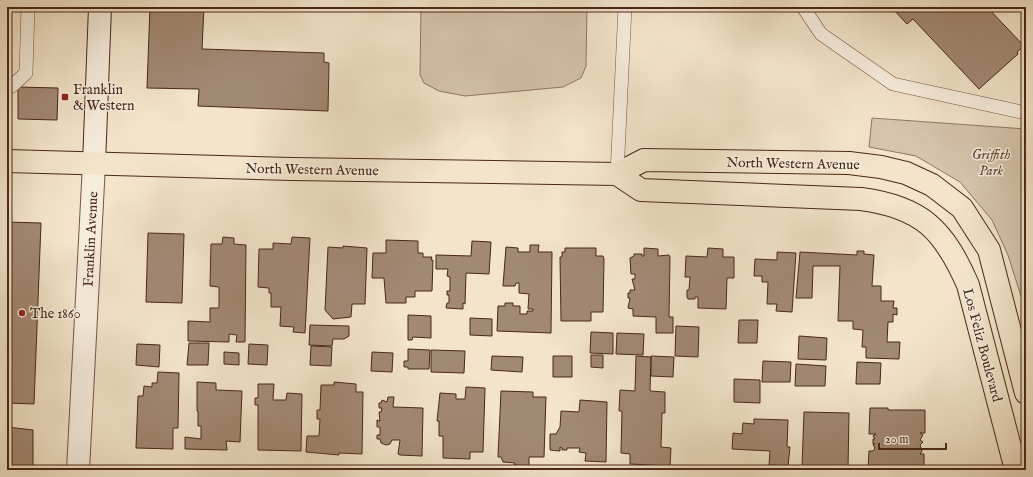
<svg xmlns="http://www.w3.org/2000/svg" width="1033" height="477" viewBox="0 0 1033 477" font-family="'IM FELL English',serif">
	<rect width="100%" height="100%" fill="#f3e4ca"/>
	<filter id="stains"><feTurbulence type="fractalNoise" baseFrequency=".005" numOctaves="4"/><feColorMatrix values="0 0 0 0 .2 0 0 0 0 .09 0 0 0 0 .02 0 0 0 .5 -.17"/></filter>
	<radialGradient id="worn" r=".72"><stop offset=".6" stop-color="#630" stop-opacity="0"/><stop offset="1" stop-color="#630" stop-opacity=".3"/></radialGradient>
	<path fill="#d6c4ac" stroke="#907662" d="M421 7H587L586 66 581 78 563 87 465 96 439 91 424 83 420 75Z
		M872 118 1026 129V312L1008 255 992 220 960 182 916 156 869 147Z"/>
	<path fill="#a28974" stroke="#4a2717" d="M150 7H204L202 49 324 53V62L329 63 328 111 198 106 199 89 147 88Z
		M891 7H987L1024 46 1017 52 1018 54 979 89 913 19 907 24Z
		M18 87 58 88 57 120 18 119Z
		M7 222 41 223 34 404 7 403Z
		M148 233 184 234 182 303 146 302Z
		M223 237 234 238V244L246 245 245 342H236L237 335 229 334V342L188 341V321L210 322V308H219V287L210 286 211 244H222Z
		M292 237 310 238 305 333 293 332 294 327 280 326 281 307H271V293H269V288L258 287 259 249H273V243L291 244Z
		M386 240 418 241V253H423V257H432L431 260H433L432 291H415V297H406V303H386L384 278H372L373 253H386Z
		M472 241 491 242 489 274 466 273 465 304 463 303V309L446 308 447 303H449V295H447V291H450V277L447 276 448 269H436V255L471 256Z
		M530 245H539L538 252H552L551 333 497 331 498 306H505V303H513V306H520V314H527V311H533V309H528L529 294 519 293V283H516L515 286H503L506 247 518 248V252H530Z
		M343 246 367 248 365 304H352L351 317 333 319 325 310 328 247 343 248Z
		M565 248H596V256H603L604 259 603 312H591V321H561L560 257H562V252H565Z
		M644 248 658 249V256L669 255 670 257 669 317H673V333H656V317L633 316V309L628 308 630 298H628V293H630V290H635L632 279H635V274H631L630 258 634 256V254H642V256H644Z
		M708 248 723 249V257H734V278H727L726 309 698 308V297H695V299H688L687 297V290H689L690 277H685L686 256 707 257Z
		M857 251H864V254L874 255 872 286H881V301H894L893 308H897V315L893 314V322H888L887 342H900L899 359 866 358V347H862L863 330 853 329V321H838L840 266H813L812 298H796L800 252 857 255Z
		M777 252 796 253 792 312 776 311 777 304H767L768 282H762V276H754L755 259 777 260Z
		M408 315 431 316V338L413 337 412 340H408Z
		M470 318 492 319V336L470 335Z
		M739 320H758L757 343H738Z
		M310 325 349 326V336L344 339H333L332 346 309 345Z
		M676 326 699 327 698 357 675 356Z
		M591 332 613 333V354L590 353Z
		M617 333 644 334 643 355 616 354Z
		M799 336 827 338 826 360 798 359Z
		M189 343H209L208 365H187Z
		M137 344 160 345 159 367 136 365Z
		M249 344 268 345 267 365 248 364Z
		M311 346 332 347 331 366 310 365Z
		M408 349 430 350 429 369H408V367H404V361H408Z
		M431 350 465 351 464 373 431 372Z
		M224 352 239 353V365L224 364Z
		M372 352 393 353 392 372 371 371Z
		M591 355H603V368L591 367Z
		M492 356 523 357 522 372 491 370Z
		M553 356H572V377H553Z
		M636 356 651 357 650 391 665 392V413H662L661 447 671 448 670 466 630 464V454L621 453 622 411H619L620 390 635 391Z
		M651 356 674 357 673 377 651 376Z
		M763 361 791 362 790 382H762Z
		M857 362 881 363 880 384H856Z
		M796 364 826 366 825 386H795Z
		M158 372 179 373 178 428H173V449L136 448 138 396H143L144 386 152 387V383H157Z
		M734 379 760 380V403L734 402Z
		M197 382 216 383V390L242 391 240 442 226 441 227 450 185 449V437L201 439V426H198V411H197Z
		M334 382 356 384V392H363L362 454 339 453V455L306 452 307 436H319L320 419H317V410H320L321 385H334Z
		M258 384H274L273 400H286L287 393 302 394 301 451 258 450V405H255V398H258Z
		M466 387 485 388 483 452H470V459L443 458V436H439V421H437L440 393 456 394V399H465Z
		M501 391 533 392V397H546L544 457H529V466L514 465 515 463 503 462 501 457H498Z
		M388 397H394L393 407 423 408 422 456 400 455 398 454 400 440H392L390 444 386 445 381 443 380 439H377V435H380V427H377V420L380 421 379 412H381L382 408H379V403H381L382 400 387 402Z
		M580 400 607 402 606 462 585 461 586 453 579 452 580 448H567V450H562V448L560 447V451L550 450V434H556L560 427 561 411 579 412Z
		M870 408H888V410H925V433H920L923 435 920 440 923 442 920 445 922 451 920 454H924V470H868L869 451H873L875 448 873 445 875 444H873V439H875L873 436 876 434H869Z
		M804 412 849 413 848 469 802 467Z
		M754 419 788 420 787 447H790L788 466 769 465 770 451 732 449 733 433 742 434 743 423 754 424Z
		M7 427 33 430V470H7Z"/>
	<g fill="none" stroke-linecap="round" stroke-linejoin="round">
		<defs>
			<path id="service" d="M803 7 821 34 893 84 1026 113
				M7 88 12 86 26 73 28 7
				M617 174 625 7"/>
			<path id="tertiary" d="M78 470 94 164"/>
			<path id="secondary" d="M94 164 100 7"/>
			<path id="primary" d="M7 161 292 169 617 174 644 160 849 163 881 167 906 173 932 185 962 208 989 250 1026 393
				M617 174 641 190 861 199C922 207 944 230 968 285L1016 470"/>
		</defs>
		<use href="#service" stroke="#745644" stroke-width="14"/>
		<use href="#tertiary" stroke="#745644" stroke-width="24"/>
		<use href="#secondary" stroke="#4a2717" stroke-width="24"/>
		<use href="#primary" stroke="#4a2717" stroke-width="24"/>
		<use href="#service" stroke="#f7eddd" stroke-width="13"/>
		<use href="#tertiary" stroke="#f7eddd" stroke-width="22"/>
		<use href="#secondary" stroke="#f7eddd" stroke-width="22"/>
		<use href="#primary" stroke="#f3e4ca" stroke-width="22"/>
	</g>
	<g fill="#8f2418" stroke="#f7eddd" stroke-width="1.5">
		<rect x="61" y="93" width="8" height="8" rx="2"/>
		<circle cx="22" cy="313" r="4"/>
	</g>
	<g text-anchor="middle" stroke-width="3" stroke-linejoin="round" paint-order="stroke">
		<g font-size="14" fill="#4a2717" stroke="#f7eddd" text-anchor="start">
			<text x="73" y="94">Franklin<tspan x="73" dy="16">&amp; Western</tspan></text>
			<text x="30" y="318">The 1860</text>
		</g>
		<g font-size="14" font-style="italic" fill="#664635" stroke="#f7eddd">
			<text x="991" y="159">Griffith<tspan x="991" dy="16">Park</tspan></text>
		</g>
		<g font-size="14" fill="#4a2717" stroke="#f7eddd">
			<text transform="translate(793 163) rotate(1)" y="5">North Western Avenue</text>
			<text transform="translate(312 169) rotate(1)" y="5">North Western Avenue</text>
			<text transform="translate(90 239) rotate(-87)" y="5">Franklin Avenue</text>
			<text transform="translate(983 345) rotate(75)" y="5">Los Feliz Boulevard</text>
		</g>
	</g>
	<rect width="1033" height="477" fill="none" stroke="#f3e4ca" stroke-width="24"/>
	<rect x="8" y="8" width="1017" height="461" fill="none" stroke="#4a2717" stroke-width="2"/>
	<rect x="12" y="12" width="1009" height="453" fill="none" stroke="#4a2717"/>
	<path d="M879 443v6h67v-6" fill="none" stroke="#4a2717" stroke-width="2"/>
	<text x="885" y="443" font-size="12" fill="#4a2717" stroke="#f7eddd" stroke-width="3" paint-order="stroke">20 m</text>
	<rect width="100%" height="100%" filter="url(#stains)"/>
	<rect width="100%" height="100%" fill="url(#worn)"/>
</svg>
